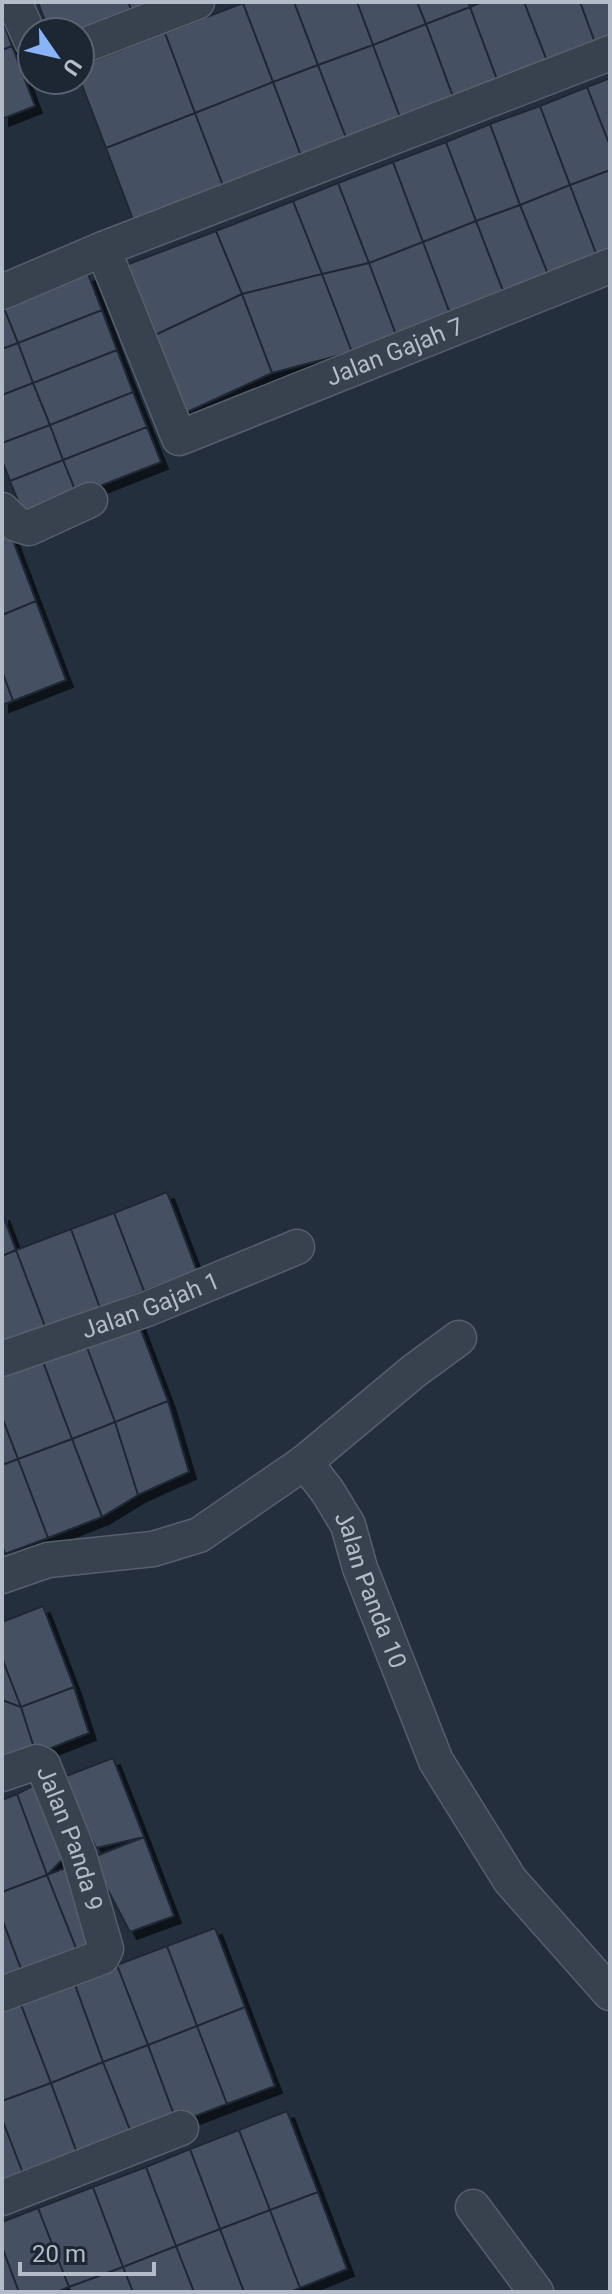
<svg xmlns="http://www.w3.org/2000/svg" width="612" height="2294" viewBox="0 0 612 2294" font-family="Roboto,sans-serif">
	<defs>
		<filter id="shadow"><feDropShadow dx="7" dy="7" stdDeviation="0" flood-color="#0009"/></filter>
	</defs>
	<rect width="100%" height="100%" fill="#242f3e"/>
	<path fill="#455162" stroke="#1f2835" stroke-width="2" filter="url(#shadow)" d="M38 2H128L131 9 71 32H49Z
		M128 2H149L131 9Z
		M245 2H294L318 65 273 82 243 3Z
		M294 2H357L373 45 318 65Z
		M357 2H417L426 24 373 45Z
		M417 2H468L470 7 426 24Z
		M482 2H524L549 66 499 85 470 7Z
		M524 2H580L597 48 549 66Z
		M580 2H610V43L597 48Z
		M243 3 273 82 195 113 165 33Z
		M470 7 499 85 455 102 426 24Z
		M2 19 12 46 2 50Z
		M426 24 455 102 402 123 373 45Z
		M165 33 195 113 106 148 80 80V66Z
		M373 45 402 123 348 143 318 65Z
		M12 46 35 106 2 119V50Z
		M318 65 348 143 303 161 273 82Z
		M610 78V146L587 87Z
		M273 82 303 161 225 191 195 113Z
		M587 87 610 146V170L570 185 540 106Z
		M540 106 570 185 520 205 490 124Z
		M195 113 225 191 135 225 106 148Z
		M490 124 520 205 476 221 446 142Z
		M446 142 476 221 423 242 393 162Z
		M393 162 423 242 369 263 338 183Z
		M610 170V260L600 264 570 185Z
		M338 183 369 263 322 274 293 201Z
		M570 185 600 264 550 279 520 205Z
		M293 201 322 274 242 294 216 231Z
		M520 205 550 279 505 296 476 221Z
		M476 221 505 296 452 319 423 242Z
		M216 231 242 294 153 336 126 265Z
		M423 242 452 319 398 340 369 263Z
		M369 263 398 340 352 352 322 274Z
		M88 274 102 310 18 343 4 308Z
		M322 274 352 352 272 373 242 294Z
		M242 294 272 373 183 414 153 336Z
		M4 308 18 343 2 349V309Z
		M102 310 117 350 33 383 18 343Z
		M18 343 33 383 2 395V349Z
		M117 350 133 392 50 425 33 383Z
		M33 383 50 425 2 443V395Z
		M133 392 147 427 63 460 50 425Z
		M50 425 63 460 10 481 2 460V443Z
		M147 427 161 462 77 495 63 460Z
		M63 460 77 495 24 516 10 481Z
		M6 522 36 601 2 615V523Z
		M36 601 66 680 13 701 2 671V615Z
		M2 671 13 701 2 705Z
		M167 1192 197 1271 144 1291 114 1213Z
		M2 1213 16 1250 2 1256Z
		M114 1213 144 1291 100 1308 71 1229Z
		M71 1229 100 1308 46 1329 16 1250Z
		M16 1250 46 1329 4 1345 2 1341V1256Z
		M138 1322 168 1401 115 1422 85 1342Z
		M85 1342 115 1422 72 1439 42 1359Z
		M42 1359 72 1439 18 1459 2 1417V1374Z
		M168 1401 189 1472 138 1495 115 1422Z
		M2 1417 18 1459 2 1465Z
		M115 1422 138 1495 102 1517 72 1439Z
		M72 1439 102 1517 48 1538 18 1459Z
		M18 1459 48 1538 5 1554 2 1545V1465Z
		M43 1606 74 1687 21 1707 2 1658V1622Z
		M2 1658 21 1707 2 1700Z
		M74 1687 89 1733 36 1754 21 1707Z
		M2 1700 21 1707 36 1754 2 1767Z
		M113 1758 144 1837 96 1848 61 1778Z
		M40 1782 66 1856 47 1875 17 1794Z
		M17 1794 47 1875 2 1892V1800Z
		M144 1837 174 1916 130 1932 91 1858Z
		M73 1865 97 1942 78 1953 47 1875Z
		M47 1875 78 1953 23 1974 2 1919V1892Z
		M2 1919 23 1974 2 1982Z
		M215 1928 245 2007 197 2026 167 1946Z
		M167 1946 197 2026 148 2045 117 1965Z
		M117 1965 148 2045 103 2062 74 1982Z
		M74 1982 103 2062 51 2083 20 2002Z
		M20 2002 51 2083 2 2101V2009Z
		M245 2007 275 2086 227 2104 197 2026Z
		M197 2026 227 2104 177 2123 148 2045Z
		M148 2045 177 2123 134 2140 103 2062Z
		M103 2062 134 2140 80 2161 51 2083Z
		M51 2083 80 2161 26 2181 2 2119V2101Z
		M287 2111 318 2192 270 2210 239 2130Z
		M2 2119 26 2181 2 2191Z
		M239 2130 270 2210 220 2229 190 2149Z
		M190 2149 220 2229 176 2246 146 2167Z
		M146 2167 176 2246 123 2267 93 2187Z
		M93 2187 123 2267 69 2287 38 2208Z
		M318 2192 347 2269 300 2288 270 2210Z
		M38 2208 69 2287 57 2292H19L2 2247V2222Z
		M270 2210 300 2288 290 2292H244L220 2229Z
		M220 2229 244 2292H194L176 2246Z
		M176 2246 194 2292H133L123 2267Z
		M2 2247 19 2292H2Z
		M123 2267 133 2292H71L69 2287Z"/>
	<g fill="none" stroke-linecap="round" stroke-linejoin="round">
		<defs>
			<g id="minor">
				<path d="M14 2 32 42"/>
				<path d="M80 47 197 2"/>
				<path id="s1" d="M103 249 179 438 610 266"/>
				<path d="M2 292 103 249 610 53"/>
				<path d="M2 510 16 524 29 528 90 500"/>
				<path id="s2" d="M2 1359 147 1309 297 1247"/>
				<path d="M305 1462 414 1371 459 1338"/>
				<path id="s3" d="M2 1576 48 1560 153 1549 199 1535 305 1462 328 1492 348 1525 360 1568 436 1761 510 1880 610 1993"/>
				<path id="s4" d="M2 1774 37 1762 43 1765 79 1855 106 1949 102 1957 2 1994"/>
				<path d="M2 2198 181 2128"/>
				<path d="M473 2207 536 2292"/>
			</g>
		</defs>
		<use href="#minor" stroke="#565f6c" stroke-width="37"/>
		<use href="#minor" stroke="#38414e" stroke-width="34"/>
	</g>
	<g text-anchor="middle" stroke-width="6" stroke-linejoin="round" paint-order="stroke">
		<g font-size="24" fill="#b4bcc9" stroke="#1d2633">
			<text dy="8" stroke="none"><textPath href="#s1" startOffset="436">Jalan Gajah 7</textPath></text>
			<text dy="8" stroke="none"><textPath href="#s2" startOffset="158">Jalan Gajah 1</textPath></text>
			<text dy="8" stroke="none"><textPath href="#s3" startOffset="476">Jalan Panda 10</textPath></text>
			<text dy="8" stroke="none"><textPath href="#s4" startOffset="122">Jalan Panda 9</textPath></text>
		</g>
	</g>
	<rect width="612" height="2294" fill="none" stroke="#b4bcc9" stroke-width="8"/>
	<g transform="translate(56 56) rotate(124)"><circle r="38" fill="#1d2633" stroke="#59626f" stroke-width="2"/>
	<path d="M0-6L14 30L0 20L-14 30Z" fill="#8ab4f8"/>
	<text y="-12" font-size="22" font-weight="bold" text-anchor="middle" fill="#b4bcc9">U</text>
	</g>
	<path d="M20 2262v12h134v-12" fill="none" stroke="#b4bcc9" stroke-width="4"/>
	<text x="32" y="2262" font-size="24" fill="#b4bcc9" stroke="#1d2633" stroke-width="6" paint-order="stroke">20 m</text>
</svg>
